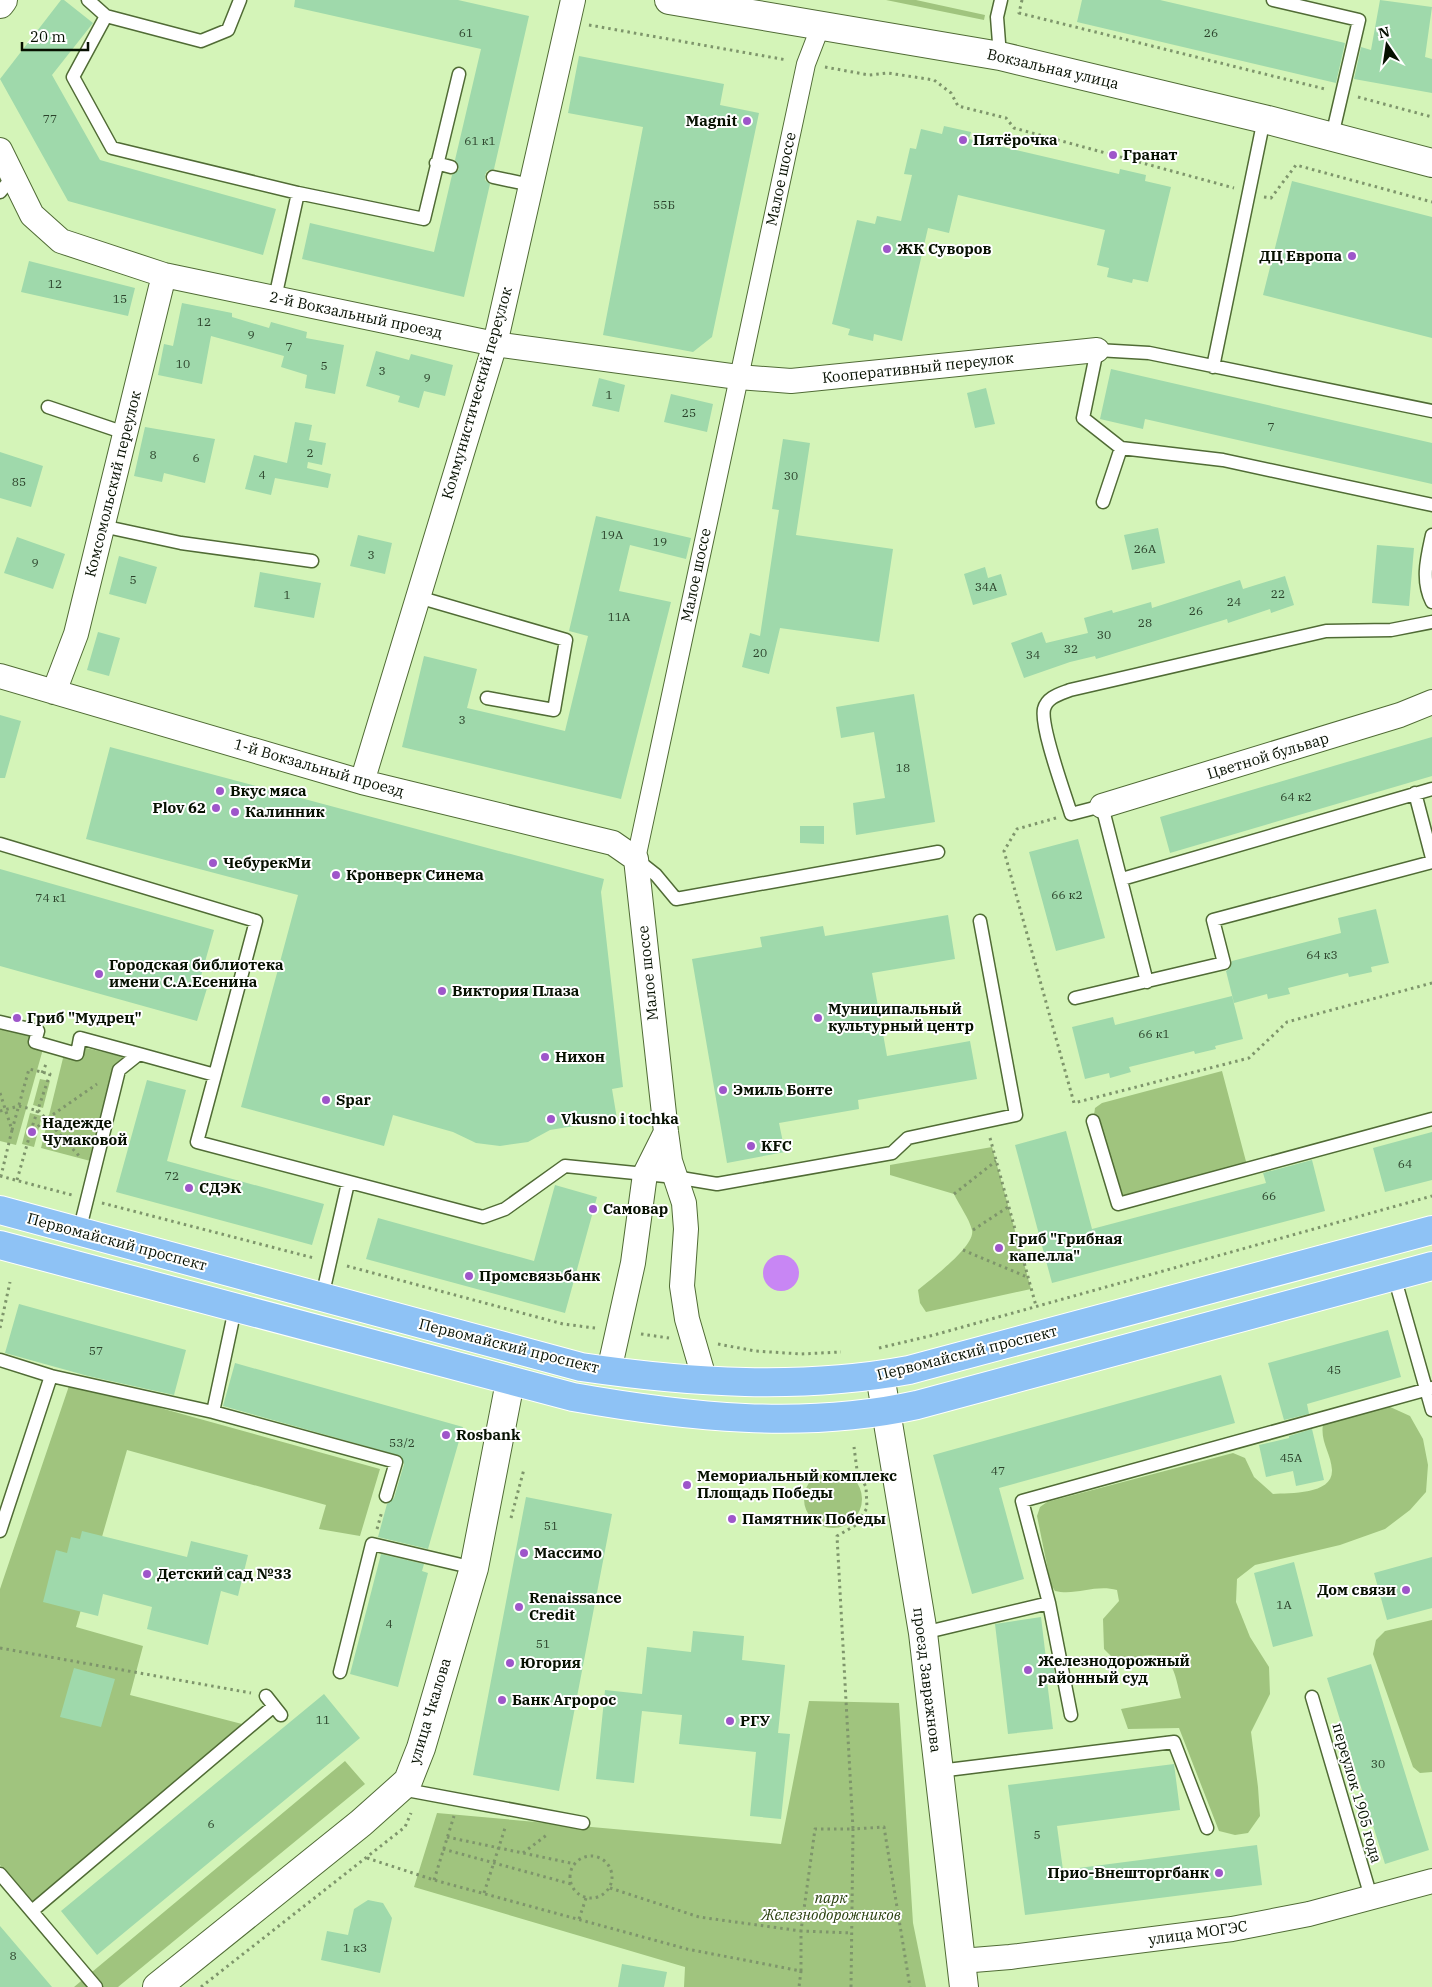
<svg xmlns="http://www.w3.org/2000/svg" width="1432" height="1987" viewBox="0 0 1432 1987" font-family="'IBM Plex Serif',serif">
	<rect width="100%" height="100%" fill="#d4f4b8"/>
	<path fill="#a0c47e" d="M886 0H916L985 15 984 20Z
		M0 1025 32 1034 29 1045 43 1049 16 1145 0 1141Z
		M82 1047 124 1057 98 1163 41 1148 64 1054Z
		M1222 1071 1248 1169 1118 1204 1094 1115 1095 1108 1102 1103Z
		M40 1079 50 1081 43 1108 33 1105Z
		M30 1113 42 1116 34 1147 22 1144Z
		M992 1147 1031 1289 926 1312 920 1303 918 1290C931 1279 976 1246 972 1230 969 1218 959 1205 954 1194L890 1175V1165Z
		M70 1383 380 1469 360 1536 319 1529 326 1505 127 1450 76 1627 143 1646 130 1695 242 1724 33 1903 0 1865V1589Z
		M1388 1406 1410 1416 1423 1439 1428 1465 1426 1492 1410 1510 1385 1529 1340 1545 1255 1565 1237 1579 1236 1602 1250 1637 1269 1667 1270 1694 1251 1732 1258 1787 1260 1816 1248 1833 1235 1835 1219 1831 1179 1728 1128 1729 1121 1709 1181 1698C1178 1688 1176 1673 1170 1664 1159 1648 1132 1658 1118 1663L1104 1649 1103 1619 1119 1601 1117 1590C1095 1584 1076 1596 1055 1591L1051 1585 1037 1516 1040 1507 1047 1502 1233 1453 1245 1458 1254 1477 1273 1494C1290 1493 1333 1495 1332 1470 1331 1453 1320 1442 1323 1424Z
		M804 1499a29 29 0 1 1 58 0a29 29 0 1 1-58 0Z
		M1432 1620V1772L1420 1773 1413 1767 1373 1654 1376 1640 1385 1631Z
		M809 1701 899 1703 913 1923 926 1987H684L685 1967 414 1887 437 1813 781 1844Z
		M345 1761 365 1784 118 1987H74Z"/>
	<path fill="#c886f4" d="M763 1273a18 18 0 1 1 36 0a18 18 0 1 1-36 0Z"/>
	<path fill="#9fd9ab" d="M61 0H64L93 23 52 75 100 160 276 209 263 255 68 201 0 79Z
		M295 0H458L529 16 494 169 487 171 485 175V180L490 184 464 297 302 259 310 223 434 252 452 175 459 169 455 160 481 49 294 7Z
		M1082 0H1160L1345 43 1336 83 1077 22Z
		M1380 0 1432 7 1425 57 1432 59V93L1354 79 1361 47 1371 50Z
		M579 56 724 84 720 105 759 113 712 337 693 352 603 335 643 127 568 113Z
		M944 126 971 132 969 139 1119 174 1120 169 1146 175 1145 181 1171 187 1148 282 1133 279 1132 283 1107 277 1109 268 1097 265 1105 230 958 195 949 233 928 228 902 341 874 334 873 341 848 335 850 329 832 324 857 220 875 224 877 216 901 221 912 175 904 174 910 148 916 149 921 129 942 134Z
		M1292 181 1432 217V338L1263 295Z
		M29 261 135 288 128 316 21 292Z
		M182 303 232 313V317L269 328 271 322 307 332 306 338 344 345 335 394 305 388 307 375 281 367 284 356 211 336 202 384 158 375 164 344 173 346Z
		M376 351 409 360 411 354 453 365 445 396 424 391 419 408 398 402 400 396 366 386Z
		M1111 369 1432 443V484L1145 419 1143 429 1100 419Z
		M599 378 625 385 619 412 592 406Z
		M986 388 995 424 975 428 967 393Z
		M671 394 713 404 707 432 664 422Z
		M295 422 312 425 309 440 326 443 322 465 308 462 307 468 331 474 328 488 275 478 271 495 245 489 254 455 287 463Z
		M145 427 215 439 205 483 164 473 162 482 134 476Z
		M783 439 810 443 796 535 893 549 879 642 780 628 769 674 742 667 750 633 760 636 779 510 772 509Z
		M0 452 43 466 31 507 0 498Z
		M596 516 691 538 686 559 630 545 619 591 671 602 621 799 402 747 424 656 477 669 467 708 565 731 588 636 569 631Z
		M1158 528 1165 563 1132 570 1124 535Z
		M358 535 392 543 385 574 350 566Z
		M17 537 65 554 53 589 4 573Z
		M1377 545 1414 548 1409 606 1372 603Z
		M119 556 157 567 146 604 109 594Z
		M985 567 988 578 1001 574 1007 595 973 605 964 574Z
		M260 572 321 583 314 618 254 607Z
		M1285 576 1294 605 1271 613 1270 609 1228 623 1227 619 1096 659 1095 656 1070 662 1024 678 1011 643 1042 632 1046 643 1088 633 1084 618 1112 610 1113 613 1151 602 1152 608 1240 580 1243 589Z
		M98 632 120 638 109 676 87 670Z
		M914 694 935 822 856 835 853 803 885 798 874 732 841 738 836 707Z
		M0 715 21 721 5 778H0Z
		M1432 737V776L1170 853 1160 817Z
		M110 747 604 879 601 892 623 1087 612 1089 617 1119 550 1130 528 1142 500 1146 476 1143 453 1132 393 1115 384 1146 241 1107 298 895 86 839Z
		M800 826H824V844L800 843Z
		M1078 839 1105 938 1056 951 1029 852Z
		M0 869 214 930 199 983 208 985 197 1021 0 966Z
		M1376 909 1389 963 1371 967 1372 972 1349 977 1348 973 1288 988 1290 994 1268 999 1267 994 1234 1003 1226 971 1230 968 1232 961 1341 933 1338 918Z
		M948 915 955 959 872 973 887 1056 970 1041 977 1079 858 1100 859 1109 779 1123 785 1152 727 1163 692 959 762 947 760 937 823 926 825 936Z
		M1232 996 1243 1039 1215 1046 1216 1049 1195 1054 1194 1051 1129 1067 1131 1072 1110 1078 1109 1073 1085 1079 1072 1027 1113 1017 1115 1025Z
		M147 1080 186 1090 167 1161 324 1204 312 1245 116 1192Z
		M1066 1131 1092 1229 1266 1183 1263 1173 1312 1160 1325 1211 1052 1283 1015 1145Z
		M1432 1132V1180L1385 1192 1373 1148Z
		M555 1185 597 1197 565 1313 366 1259 378 1218 534 1261Z
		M19 1304 186 1350 174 1395 88 1376 5 1353Z
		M1388 1330 1401 1377 1307 1404 1309 1414 1284 1420 1268 1363Z
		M235 1363 463 1427 428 1549 378 1537 387 1504 394 1498 404 1464 401 1456 223 1406Z
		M1221 1375 1235 1423 999 1488 1024 1579 972 1594 933 1455Z
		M1312 1429 1324 1480 1296 1486 1293 1471 1266 1477 1259 1445 1289 1438V1436Z
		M526 1497 612 1514 559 1791 473 1775Z
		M82 1531 187 1557 191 1541 248 1555 238 1596 221 1591 208 1645 147 1629 152 1607 103 1594 98 1616 43 1602 56 1550 67 1553 71 1537 80 1539Z
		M381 1554 424 1564 422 1571 428 1573 398 1687 350 1674Z
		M1432 1557V1608L1387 1620 1374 1573Z
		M1294 1562 1313 1636 1273 1647 1254 1573Z
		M1041 1617 1046 1659 1052 1658 1056 1681H1047L1053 1729 1008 1734 995 1624Z
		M693 1631 744 1636 742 1660 785 1665 778 1733 790 1734 781 1819 750 1816 756 1752 679 1744 682 1715 642 1711 634 1783 596 1779 605 1690 642 1694 647 1647 691 1652Z
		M1371 1664 1429 1850 1385 1864 1327 1678Z
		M74 1668 115 1679 101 1727 60 1717Z
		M324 1694 360 1738 97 1955 61 1911Z
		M1174 1764 1180 1810 1057 1826 1063 1870 1257 1845 1262 1885 1025 1915 1008 1785Z
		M368 1900 383 1903 392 1918 380 1973 321 1960 327 1931 348 1935 354 1909Z
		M0 1926 52 1987H0Z
		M622 1964 667 1972 664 1987H618Z"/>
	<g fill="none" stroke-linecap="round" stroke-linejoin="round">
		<defs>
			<path id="service" d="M88 0 106 16 201 41 228 30 240 0
				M1273 0 1359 20 1332 136
				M106 16 73 77 112 148 298 193 275 298
				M1000 56 997 17 1001 0
				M436 163 451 167
				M493 177 531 185
				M0 192 13 177
				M298 193 424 219 459 74
				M1213 367 1264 119
				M48 407 125 433
				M1432 411 1149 353 1097 350 1083 418 1121 448 1223 460 1432 505
				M1103 502 1121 448
				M102 526 181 543 312 561
				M1432 535C1427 558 1421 580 1432 602
				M418 597 566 640 554 710 487 698
				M1415 793 1432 858
				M0 844 256 921 215 1075 139 1054 119 1070 79 1232
				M637 860 656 875 676 899 938 852
				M1122 879 1432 789
				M1147 982 1102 806 1071 814C1065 794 1040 727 1044 709 1047 697 1060 694 1070 690L1326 631 1391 630 1432 622
				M1075 998 1224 963 1213 920 1432 862
				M0 1022 38 1031 35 1042 77 1054 80 1038 139 1054
				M215 1075 197 1142 483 1217 505 1209 565 1166 675 1177 717 1184 892 1153 908 1138 1016 1115 980 921
				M1093 1121 1118 1204 1432 1119
				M1394 1276 1432 1410
				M322 1297 348 1183
				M0 1360 51 1376 213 1412 396 1462 386 1496
				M213 1412 235 1309
				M0 1531 51 1376
				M923 1633 1049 1603
				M340 1672 372 1544 474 1568
				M266 1696 281 1715
				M1312 1697 1371 1897
				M1071 1715 1049 1603 1022 1501 1432 1388
				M939 1771 1174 1742 1207 1828
				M401 1789 583 1823
				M0 1874 96 1987
				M32 1911 274 1706"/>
			<path id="pedestrian" d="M636 859 806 64 821 25"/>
			<path id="minor" d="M0 150 32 215 61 241 164 275 495 344 738 377 791 381 1097 350
				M0 676 362 782 613 843 636 859 666 1132 670 1161 684 1203 686 1229 682 1286 687 1319 705 1381
				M54 692 76 634 164 275
				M362 782 495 344 573 0
				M1102 806 1400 715 1432 702
				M609 1371 633 1263 645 1174 666 1132
				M961 1961 1010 1957 1232 1929 1309 1914 1432 1881"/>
			<path id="tertiary" d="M880 1375 923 1633 964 1987
				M157 1987 361 1823 408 1781 421 1748 474 1568 510 1382"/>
			<path id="secondary" d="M669 0 1000 56 1264 119 1432 163
				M0 4 3 0"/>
			<path id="primary" d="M0 1210 581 1367C691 1383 800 1390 909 1370L1432 1230
				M0 1245 573 1397C686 1417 803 1430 917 1405L1432 1266"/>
		</defs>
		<use href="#service" stroke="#506b35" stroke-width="15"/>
		<use href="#pedestrian" stroke="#506b35" stroke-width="20"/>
		<use href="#minor" stroke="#506b35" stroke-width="26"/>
		<use href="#tertiary" stroke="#506b35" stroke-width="30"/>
		<use href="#secondary" stroke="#506b35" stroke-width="30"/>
		<use href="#primary" stroke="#fff" stroke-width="30"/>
		<path stroke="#7e956b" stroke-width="3" stroke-dasharray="2.5 4" stroke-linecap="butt" d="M1022 0 1019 13 1325 89
			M589 25 787 60
			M825 67 869 75 888 73 934 80 951 93 958 106 1006 118 1014 128 1234 188
			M1358 97 1432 117
			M1264 197 1271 198 1296 165 1432 202
			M1056 818 1017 829 1004 851 1074 1103 1249 1058 1287 1022 1432 983
			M42 1073 47 1062
			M0 1093 12 1130 1 1176
			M0 1111 19 1106 39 1111 80 1157
			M12 1130 29 1069 50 1074 30 1133
			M990 1138 1036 1306
			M0 1176 72 1195
			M17 1180 30 1134 45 1120 97 1084
			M954 1194 996 1161
			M102 1203 314 1258
			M973 1230 1008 1207
			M963 1250 1027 1277
			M347 1266 563 1324 595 1328
			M0 1328 10 1282
			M641 1334 669 1338
			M718 1344 755 1351 801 1354 841 1352
			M879 1348 934 1335 1432 1196
			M511 1518 524 1469
			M377 1529 382 1511
			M0 1648 251 1693
			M447 1837 575 1864
			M443 1849 571 1884
			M523 1853 548 1834
			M570 1877a21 21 0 1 1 42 0a21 21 0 1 1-42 0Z
			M367 1858 434 1880 687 1949 801 1971 799 1987
			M434 1880 454 1816
			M610 1888 699 1917 801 1931 815 1829H853L837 1536 856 1525 867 1508 866 1487 857 1470 854 1447
			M484 1893 506 1825
			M579 1919 586 1898
			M801 1971V1931L852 1933
			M201 1987 405 1827 411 1813
			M851 1987 853 1829 884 1827 910 1987"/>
		<use href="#service" stroke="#fff" stroke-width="12"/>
		<use href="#pedestrian" stroke="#fff" stroke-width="18"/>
		<use href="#minor" stroke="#fff" stroke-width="24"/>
		<use href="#tertiary" stroke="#fff" stroke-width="28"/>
		<use href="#secondary" stroke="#fff" stroke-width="28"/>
		<use href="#primary" stroke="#8ec2f5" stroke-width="28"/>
	</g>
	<g fill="#9e56ca" stroke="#fff" stroke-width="2">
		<circle cx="747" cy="121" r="5"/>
		<circle cx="963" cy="140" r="5"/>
		<circle cx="1113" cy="155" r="5"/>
		<circle cx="887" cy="249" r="5"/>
		<circle cx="1352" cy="256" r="5"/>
		<circle cx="220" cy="791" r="5"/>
		<circle cx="216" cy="808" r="5"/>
		<circle cx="235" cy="812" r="5"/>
		<circle cx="213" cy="863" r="5"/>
		<circle cx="336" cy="875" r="5"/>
		<circle cx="99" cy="974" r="5"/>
		<circle cx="442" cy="991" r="5"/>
		<circle cx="17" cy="1018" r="5"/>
		<circle cx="818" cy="1018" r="5"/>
		<circle cx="545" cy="1057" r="5"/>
		<circle cx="723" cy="1090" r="5"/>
		<circle cx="326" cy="1100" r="5"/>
		<circle cx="551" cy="1119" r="5"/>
		<circle cx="32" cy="1132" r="5"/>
		<circle cx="751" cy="1146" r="5"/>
		<circle cx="189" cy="1188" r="5"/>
		<circle cx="593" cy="1209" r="5"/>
		<circle cx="999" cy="1248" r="5"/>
		<circle cx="469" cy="1276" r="5"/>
		<circle cx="446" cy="1435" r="5"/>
		<circle cx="687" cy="1485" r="5"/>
		<circle cx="732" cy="1519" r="5"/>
		<circle cx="524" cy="1553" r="5"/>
		<circle cx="147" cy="1574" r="5"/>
		<circle cx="1406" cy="1590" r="5"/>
		<circle cx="519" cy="1607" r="5"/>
		<circle cx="510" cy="1663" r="5"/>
		<circle cx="1028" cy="1670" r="5"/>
		<circle cx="502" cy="1700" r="5"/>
		<circle cx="730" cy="1721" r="5"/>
		<circle cx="1219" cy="1873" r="5"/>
	</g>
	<g text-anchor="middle" stroke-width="4" stroke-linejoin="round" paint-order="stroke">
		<g font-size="12" fill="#2c422b">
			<text x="466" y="37">61</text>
			<text x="1211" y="37">26</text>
			<text x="50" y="123">77</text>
			<text x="480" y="145">61 к1</text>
			<text x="664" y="209">55Б</text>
			<text x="55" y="288">12</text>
			<text x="120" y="303">15</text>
			<text x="204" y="326">12</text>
			<text x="251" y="339">9</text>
			<text x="289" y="351">7</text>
			<text x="183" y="368">10</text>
			<text x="324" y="370">5</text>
			<text x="382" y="375">3</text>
			<text x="427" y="382">9</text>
			<text x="609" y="399">1</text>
			<text x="689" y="417">25</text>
			<text x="1271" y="431">7</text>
			<text x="310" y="457">2</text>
			<text x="153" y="459">8</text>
			<text x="196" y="462">6</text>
			<text x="262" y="479">4</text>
			<text x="791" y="480">30</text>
			<text x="19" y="486">85</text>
			<text x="612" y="539">19А</text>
			<text x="660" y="546">19</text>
			<text x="1145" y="553">26А</text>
			<text x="371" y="559">3</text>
			<text x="35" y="567">9</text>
			<text x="133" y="584">5</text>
			<text x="986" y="591">34А</text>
			<text x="1278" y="598">22</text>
			<text x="287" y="599">1</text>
			<text x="1234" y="606">24</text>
			<text x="1196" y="615">26</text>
			<text x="619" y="621">11А</text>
			<text x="1145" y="627">28</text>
			<text x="1104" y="639">30</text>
			<text x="1071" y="653">32</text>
			<text x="760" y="657">20</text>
			<text x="1033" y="659">34</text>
			<text x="462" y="724">3</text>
			<text x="903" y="772">18</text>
			<text x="1296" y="801">64 к2</text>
			<text x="1067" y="899">66 к2</text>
			<text x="51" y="902">74 к1</text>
			<text x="1322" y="959">64 к3</text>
			<text x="1154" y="1038">66 к1</text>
			<text x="1405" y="1168">64</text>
			<text x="172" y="1180">72</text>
			<text x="1269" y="1200">66</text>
			<text x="96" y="1355">57</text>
			<text x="1334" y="1374">45</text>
			<text x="402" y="1447">53/2</text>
			<text x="1291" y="1462">45А</text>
			<text x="998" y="1475">47</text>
			<text x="551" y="1530">51</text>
			<text x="1284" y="1609">1А</text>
			<text x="389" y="1628">4</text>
			<text x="543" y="1648">51</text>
			<text x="323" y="1724">11</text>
			<text x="1378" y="1768">30</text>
			<text x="211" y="1828">6</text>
			<text x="1037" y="1839">5</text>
			<text x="355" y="1952">1 к3</text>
			<text x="13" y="1960">8</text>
		</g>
		<g font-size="15" fill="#061000" stroke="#fff">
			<text transform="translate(1053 69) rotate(13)" y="5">Вокзальная улица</text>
			<text transform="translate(781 179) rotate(-78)" y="5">Малое шоссе</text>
			<text transform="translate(356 315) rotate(12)" y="5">2-й Вокзальный проезд</text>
			<text transform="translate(918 368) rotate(-6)" y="5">Кооперативный переулок</text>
			<text transform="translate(477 393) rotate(-74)" y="5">Коммунистический переулок</text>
			<text transform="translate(113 484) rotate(-76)" y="5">Комсомольский переулок</text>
			<text transform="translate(696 575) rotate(-78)" y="5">Малое шоссе</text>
			<text transform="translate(1268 756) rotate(-17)" y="5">Цветной бульвар</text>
			<text transform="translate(319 768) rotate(16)" y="5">1-й Вокзальный проезд</text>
			<text transform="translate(648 973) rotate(-96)" y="5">Малое шоссе</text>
			<text transform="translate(117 1242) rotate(15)" y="5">Первомайский проспект</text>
			<text transform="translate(509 1346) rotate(14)" y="5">Первомайский проспект</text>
			<text transform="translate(967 1353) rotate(-14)" y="5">Первомайский проспект</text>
			<text transform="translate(927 1680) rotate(83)" y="5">проезд Завражнова</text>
			<text transform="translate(430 1711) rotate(-73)" y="5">улица Чкалова</text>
			<text transform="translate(1357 1793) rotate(74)" y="5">переулок 1905 года</text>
			<text transform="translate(1198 1933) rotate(-8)" y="5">улица МОГЭС</text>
		</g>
		<g font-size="15" font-weight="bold" fill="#061000" stroke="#fff" text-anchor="start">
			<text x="737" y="126" text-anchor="end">Magnit</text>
			<text x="973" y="145">Пятёрочка</text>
			<text x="1123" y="160">Гранат</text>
			<text x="897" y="254">ЖК Суворов</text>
			<text x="1342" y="261" text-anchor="end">ДЦ Европа</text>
			<text x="230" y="796">Вкус мяса</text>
			<text x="206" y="813" text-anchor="end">Plov 62</text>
			<text x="245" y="817">Калинник</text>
			<text x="223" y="868">ЧебурекМи</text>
			<text x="346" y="880">Кронверк Синема</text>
			<text x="109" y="970">Городская библиотека<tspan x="109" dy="17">имени С.А.Есенина</tspan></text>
			<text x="452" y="996">Виктория Плаза</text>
			<text x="828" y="1014">Муниципальный<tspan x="828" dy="17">культурный центр</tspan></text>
			<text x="27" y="1023">Гриб "Мудрец"</text>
			<text x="555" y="1062">Нихон</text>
			<text x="733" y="1095">Эмиль Бонте</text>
			<text x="336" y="1105">Spar</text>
			<text x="561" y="1124">Vkusno i tochka</text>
			<text x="42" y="1128">Надежде<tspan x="42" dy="17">Чумаковой</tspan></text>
			<text x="761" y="1151">KFC</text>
			<text x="199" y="1193">СДЭК</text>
			<text x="603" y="1214">Самовар</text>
			<text x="1009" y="1244">Гриб "Грибная<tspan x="1009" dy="17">капелла"</tspan></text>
			<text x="479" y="1281">Промсвязьбанк</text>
			<text x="456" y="1440">Rosbank</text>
			<text x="697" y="1481">Мемориальный комплекс<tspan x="697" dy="17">Площадь Победы</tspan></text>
			<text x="742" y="1524">Памятник Победы</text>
			<text x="534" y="1558">Массимо</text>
			<text x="157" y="1579">Детский сад №33</text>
			<text x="1396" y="1595" text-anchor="end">Дом связи</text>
			<text x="529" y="1603">Renaissance<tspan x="529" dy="17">Credit</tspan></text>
			<text x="1038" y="1666">Железнодорожный<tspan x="1038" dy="17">районный суд</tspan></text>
			<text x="520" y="1668">Югория</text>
			<text x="512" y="1705">Банк Агророс</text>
			<text x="740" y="1726">РГУ</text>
			<text x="1209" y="1878" text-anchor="end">Прио-Внешторгбанк</text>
		</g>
		<g font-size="15" font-style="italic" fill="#273e0b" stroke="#fff">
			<text x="831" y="1903">парк<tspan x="831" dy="17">Железнодорожников</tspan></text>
		</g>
	</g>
	<g transform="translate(1387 45) rotate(347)" stroke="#ffffff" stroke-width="4" paint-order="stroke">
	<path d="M0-4L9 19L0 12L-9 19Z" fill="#061000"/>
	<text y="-8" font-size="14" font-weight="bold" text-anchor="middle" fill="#061000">N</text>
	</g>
	<path d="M22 42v8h66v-8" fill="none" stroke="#061000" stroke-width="2.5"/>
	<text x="30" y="42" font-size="15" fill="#061000" stroke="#ffffff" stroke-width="4" paint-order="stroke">20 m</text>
</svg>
